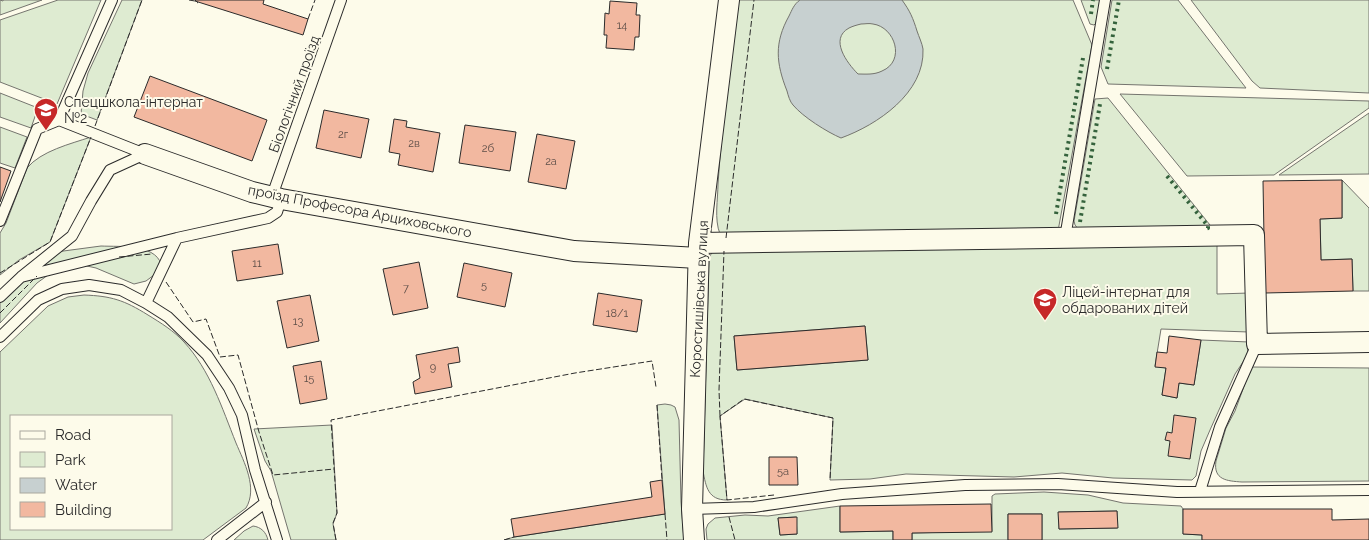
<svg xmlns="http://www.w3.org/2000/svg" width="1369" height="540" font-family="Raleway,sans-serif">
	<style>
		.green { fill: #deebd1; stroke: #74746e; fill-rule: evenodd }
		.water { fill: #c7d0d0; stroke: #74746e; fill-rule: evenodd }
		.building { fill: #f2b8a0; stroke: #2b2b2b }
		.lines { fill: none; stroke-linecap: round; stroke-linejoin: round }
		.lane-casing { stroke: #2b2b2b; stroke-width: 12 }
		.street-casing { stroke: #2b2b2b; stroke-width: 22 }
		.lane { stroke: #fdfbea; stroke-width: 10 }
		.street { stroke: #fdfbea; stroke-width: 20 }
		.hedge { stroke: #34623c; stroke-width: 4; stroke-dasharray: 2.5 4; stroke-linecap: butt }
		.fence { stroke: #2b2b2b; stroke-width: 1; stroke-dasharray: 6 2.5; stroke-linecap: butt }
		.labels { text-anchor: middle; stroke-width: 4; stroke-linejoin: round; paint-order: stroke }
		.number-label { font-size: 11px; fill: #5d4e48 }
		.street-label { font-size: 14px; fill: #2b2b2b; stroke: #fdfbea }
		.poi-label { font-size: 14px; fill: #2b2b2b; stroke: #fdfbea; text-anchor: start }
	</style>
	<rect width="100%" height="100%" fill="#fdfbea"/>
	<path class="green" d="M0,0L3,1V0H42L0,15Z
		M58,0H101L57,104L0,82V20Z
		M122,0H142L97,120L81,114L83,91L88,73Z
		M739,0H1073L1092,45L1058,231L720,234C714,219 718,199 718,184C722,122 731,61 739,0Z
		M1081,0H1100L1096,23L1094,25L1090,24Z
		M1112,0H1178L1246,88L1108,84L1101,67Z
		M1191,0H1369V93L1260,88L1252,81Z
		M0,93L38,108L31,128L0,117Z
		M1120,94L1369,101V108L1274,175L1187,176Z
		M1108,98L1214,230H1079L1075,225L1074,221L1095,99Z
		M1369,113V174L1279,175Z
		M0,127L27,137L15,168L0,163Z
		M91,137L50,242L19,260L0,275V233L6,223L27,168C41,151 70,144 91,137Z
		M1342,180L1369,208V291H1353L1352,259L1321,260L1320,219L1342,218Z
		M1217,242V294L1249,293V332L1161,329L1155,366L1166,368L1162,395L1177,398L1179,383L1194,385L1201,340L1249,342L1247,356L1235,374L1210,430L1201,451L1196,476L1192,480L1113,478L1062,473L1014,477L906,474L870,479L830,480L833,418L745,399L720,416L727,500C708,500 706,487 703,471L709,259L711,254L714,250ZM865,326L868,360L737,370L734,336Z
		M101,246C120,247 160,243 162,269L146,281L134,284L96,268L78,264L55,270L37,283L0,323V295L56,252Z
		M84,295C111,296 124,300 148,315C161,323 174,331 184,342C210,370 222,408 236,443C244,462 258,488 246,508L203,540H0V352L48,306L68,297ZM171,416V529H11V416Z
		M1251,367L1369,368V481L1242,482C1227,481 1213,480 1216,461L1226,428L1235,411Z
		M665,404L671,405L675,407L679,420L681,502L684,540H504L514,537L665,514L657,405Z
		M332,425L337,513L333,524L336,540H291L271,471L265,461L254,429Z
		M1044,492L1088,495L1123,503L1181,506L1183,509V534L1202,535V540H1042V514H1008V540H912V533L992,531V496L995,494ZM1117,511V528L1059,529V512Z
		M840,506V532L893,531V540H707L706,529L708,524L715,518L745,515L768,516ZM796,517L797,534L780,535L778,518Z
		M253,526C261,527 266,532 268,540H234L244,531Z"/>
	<path class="water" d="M800,0H902C910,11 913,18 917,31C919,37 922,43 923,49C925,93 877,125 841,138C827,132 803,117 793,105C790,102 788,95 787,91C776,63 774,43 789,16C792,10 794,4 800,0ZM861,24C865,24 869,23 873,24C895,27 906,61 882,71C874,75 866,74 858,74C847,63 829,39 849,28C853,26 857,25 861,24Z"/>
	<path class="building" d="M196,0H264L263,4L308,19L303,35L195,1Z
		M610,1L637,3L636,15H640L639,37H635L634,50L606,48L607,35H604L605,13L609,14Z
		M150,76L267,120L252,161L134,117Z
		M324,110L369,119L361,158L316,148Z
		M394,119L407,121L406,127L440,133L433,172L398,165L400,154L389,152Z
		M465,125L516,132L510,171L459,163Z
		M537,134L575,141L566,189L528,182Z
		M0,167L11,171L0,202Z
		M1342,180V218L1320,219L1321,260L1352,259L1353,291L1265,293L1263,181Z
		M278,244L283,274L237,281L232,251Z
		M419,262L428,308L393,315L383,269Z
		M464,263L512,273L505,307L457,297Z
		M598,293L642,300L637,332L593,325Z
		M310,295L319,341L287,348L277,301Z
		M865,326L868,360L737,370L734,336Z
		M1169,336L1201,340L1194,385L1179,383L1177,398L1162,395L1166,368L1155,367L1157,352L1167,353Z
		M458,347L460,362L448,364L452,387L415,394L413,382L420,378L416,355Z
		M321,361L327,399L300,404L293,366Z
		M1174,415L1196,418L1190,459L1168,456L1170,441L1165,440L1167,432L1172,433Z
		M769,457H797L798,485H769Z
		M662,480L665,514L514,537L511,519L652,497L650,482Z
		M991,504L992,532L912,533V540H893V531L840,532V506Z
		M1183,509H1332V520L1369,519V540H1202V535L1183,534Z
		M1117,511L1118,528L1059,529L1058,512Z
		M1008,514H1042V540H1008Z
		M797,517V534L780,535L778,518Z"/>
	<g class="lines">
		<defs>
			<path id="lane" d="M112,0L59,120L145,154
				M272,196L341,0
				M0,221L37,129L59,120
				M1065,238L1105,0
				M21,277L177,238L268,218L277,212L281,199
				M0,297L21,277L72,236L91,201L110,170L145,154
				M146,303L177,238
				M0,337L38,300L62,289L89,285L121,290L146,303L168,317L207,355L229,388L242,415L255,470L277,540
				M1200,491L1220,427L1257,344
				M692,509L754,507L842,494L965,485L1058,484L1177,492L1369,490
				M217,540L266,502"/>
			<path id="street" d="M145,154L252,192L281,199L574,251L698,258
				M699,243L1254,235L1257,344L1369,342
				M694,540L692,509L699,243L729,0"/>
		</defs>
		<use href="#lane" class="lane-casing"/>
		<use href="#street" class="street-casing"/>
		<use href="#lane" class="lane"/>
		<use href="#street" class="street"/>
		<path class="hedge" d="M1091,14L1093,0
			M1107,69L1119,0
			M1167,176L1208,226V228L1205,229
			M1056,214L1083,58
			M1080,222L1100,104"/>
		<path class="fence" d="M189,0L195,1L198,3
			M308,19L315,0
			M95,126L142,0
			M726,238L754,0
			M119,257L152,254
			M0,273L50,242L91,137
			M166,282L193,322L206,319L220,357L238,355L259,432L273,475L334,469
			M0,313L37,276
			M657,405L662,480
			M720,416L719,390L724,251
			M774,495L727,500L720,416L744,399L833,418L830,480
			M665,514L667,540
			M729,517L735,540
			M336,540L333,523L337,513L331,420L575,373L652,361L656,387
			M504,540L514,537"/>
	</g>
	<defs>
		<symbol id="school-pin" viewBox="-11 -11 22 30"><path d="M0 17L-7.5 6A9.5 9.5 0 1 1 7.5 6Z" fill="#c62828" stroke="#fdfbea"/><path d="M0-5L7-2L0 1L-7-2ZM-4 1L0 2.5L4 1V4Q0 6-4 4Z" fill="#fff"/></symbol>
	</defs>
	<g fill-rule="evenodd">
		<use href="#school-pin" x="32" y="96" width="28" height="38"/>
		<use href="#school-pin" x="1031" y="286" width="28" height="38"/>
	</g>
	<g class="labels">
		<g class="number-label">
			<text x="622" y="29">14</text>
			<text x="343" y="138">2г</text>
			<text x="414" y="147">2в</text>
			<text x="488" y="152">2б</text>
			<text x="551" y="165">2а</text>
			<text x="257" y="267">11</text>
			<text x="484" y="289">5</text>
			<text x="406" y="292">7</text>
			<text x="617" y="317">18/1</text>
			<text x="298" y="325">13</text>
			<text x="433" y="371">9</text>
			<text x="309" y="382">15</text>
			<text x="783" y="475">5а</text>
		</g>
		<g class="street-label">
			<text transform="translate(294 94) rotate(-70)" y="5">Біологічний проїзд</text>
			<text transform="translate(360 211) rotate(11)" y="5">проїзд Професора Арциховського</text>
			<text transform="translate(699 299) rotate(-87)" y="5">Коростишівська вулиця</text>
		</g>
		<g class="poi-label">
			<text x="64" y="107">Спецшкола-інтернат<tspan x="64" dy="16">№2</tspan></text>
			<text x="1062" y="297">Ліцей-інтернат для<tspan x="1062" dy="16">обдарованих дітей</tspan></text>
		</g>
	</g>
	<rect x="10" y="415" width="162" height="115" fill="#fdfbea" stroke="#a9a89e"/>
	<rect x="20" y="431" width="25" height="8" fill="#fdfbea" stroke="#a9a89e"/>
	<text x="55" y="440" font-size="15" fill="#2b2b2b">Road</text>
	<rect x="20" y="452" width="25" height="15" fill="#deebd1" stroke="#a9a89e"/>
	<text x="55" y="465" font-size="15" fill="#2b2b2b">Park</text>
	<rect x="20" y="478" width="25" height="15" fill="#c7d0d0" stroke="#a9a89e"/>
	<text x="55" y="490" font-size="15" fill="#2b2b2b">Water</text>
	<rect x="20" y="502" width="25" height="15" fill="#f2b8a0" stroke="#a9a89e"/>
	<text x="55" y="515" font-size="15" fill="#2b2b2b">Building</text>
</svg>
